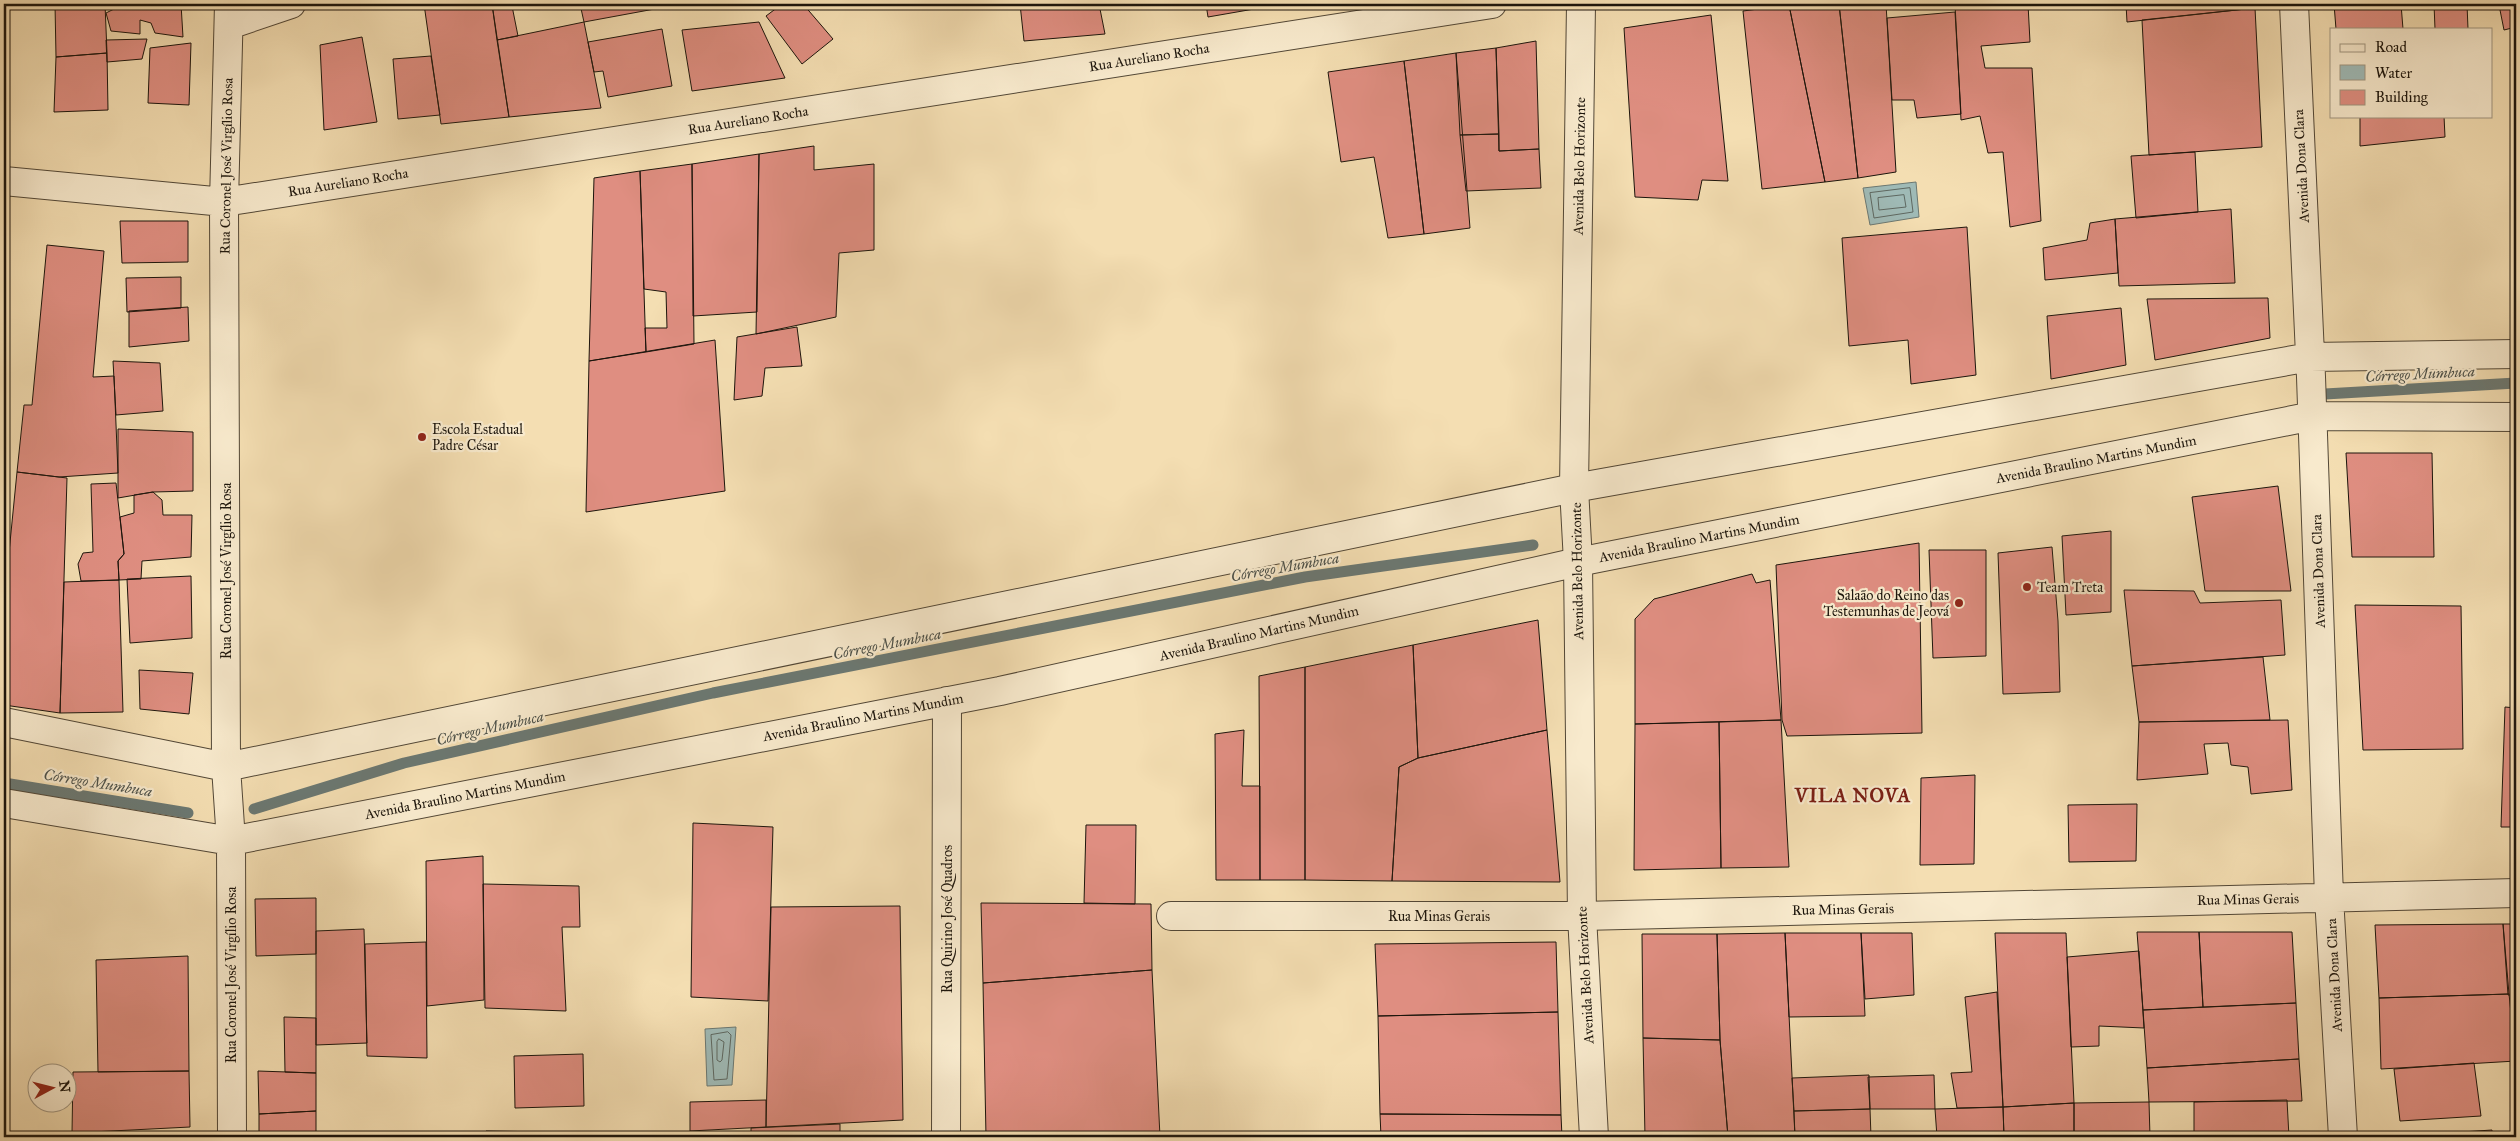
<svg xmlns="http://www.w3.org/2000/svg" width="2520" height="1141" font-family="'IM FELL Great Primer',serif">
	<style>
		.water { fill: #9fbab6; stroke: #6b7872 }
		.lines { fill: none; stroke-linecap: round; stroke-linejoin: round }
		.shore { stroke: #5e6861; stroke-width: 1 }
		.stream { stroke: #6b7872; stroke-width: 11 }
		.building { fill: #df8e81; stroke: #1c150c }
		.minor-casing { stroke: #524736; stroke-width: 30 }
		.tertiary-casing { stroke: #524736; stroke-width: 30 }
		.minor { stroke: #f8eacd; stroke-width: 28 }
		.tertiary { stroke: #f8eacd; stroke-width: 28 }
		.poi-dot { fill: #8f2418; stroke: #f8eacd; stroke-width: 2 }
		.labels { text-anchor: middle; stroke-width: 4.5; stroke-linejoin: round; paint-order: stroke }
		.street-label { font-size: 14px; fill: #1c150c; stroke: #f8eacd }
		.poi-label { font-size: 14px; fill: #1c150c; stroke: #f8eacd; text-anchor: start }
		.water-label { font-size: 15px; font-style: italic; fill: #4a4f48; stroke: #f8eacd }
		.district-label { font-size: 19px; font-weight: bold; letter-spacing: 1px; fill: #7a1f14; stroke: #f8eacd }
	</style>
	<rect width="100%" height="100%" fill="#f4deb2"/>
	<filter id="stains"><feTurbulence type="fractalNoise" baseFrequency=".004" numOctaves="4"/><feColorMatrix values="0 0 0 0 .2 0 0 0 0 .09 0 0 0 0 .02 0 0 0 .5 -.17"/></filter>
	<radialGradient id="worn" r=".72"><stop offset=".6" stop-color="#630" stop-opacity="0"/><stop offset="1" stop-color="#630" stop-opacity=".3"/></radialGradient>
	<path class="water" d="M1916,182L1919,217L1870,225L1863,188Z
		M736,1027L732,1085L707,1086L705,1029Z"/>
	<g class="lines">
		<path class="shore" d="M1910,188L1913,212L1874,218L1870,193Z
			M1904,195L1906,207L1879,210L1878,198Z
			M728,1032L731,1035L727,1079L714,1080L711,1035Z
			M719,1039L724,1042L722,1060L720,1062L717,1060V1042Z"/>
		<path class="stream" d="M2325,394L2516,383
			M4,783L188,813
			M254,809L404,763L713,693L1305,577L1533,545"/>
	</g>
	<path class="building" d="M55,4H105L107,53L56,57Z
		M114,4H181L183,37L155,33L151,23L140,20V34L111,31L106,13L114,9Z
		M424,4H492L509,117L441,124Z
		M492,4H519L512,6L518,36L497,40Z
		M580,4H658L660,8L584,22Z
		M782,4H803L833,39L802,64L766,16Z
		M1020,4H1099L1105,34L1024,41Z
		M1206,4H1253L1254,9L1208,17Z
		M1839,4H1886L1896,172L1858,178Z
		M1839,4L1858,178L1825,182L1789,5Z
		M1955,4H2028L2030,42L1981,46L1985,68H2032L2041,221L2010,227L2003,152L1988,153L1980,116L1961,120Z
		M2126,4H2255V8L2127,22Z
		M2334,4H2401L2403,29H2336Z
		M2434,4H2467L2468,29H2435Z
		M2467,4H2516V27L2504,30L2499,5L2467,7Z
		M1789,5L1825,182L1762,189L1743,11Z
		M2255,8L2262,147L2149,155L2142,20Z
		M1955,12L1961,114L1917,118L1914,100H1892L1887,18Z
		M1711,15L1728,181L1702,180L1698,200L1635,197L1624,28Z
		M584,22L601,108L509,117L497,40Z
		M759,22L785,78L692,91L682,30Z
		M662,29L672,86L608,97L603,71L594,72L588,42Z
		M362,37L377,122L324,130L320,45Z
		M147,39L142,59L107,62L106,40Z
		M1536,41L1539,149L1499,151L1496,48Z
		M191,43L189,105L148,103L150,48Z
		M1496,48L1499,134L1460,135L1456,53Z
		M107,53L108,110L54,112L56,57Z
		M1456,53L1470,228L1424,234L1404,61Z
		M431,56L440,115L398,119L393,59Z
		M1404,61L1424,234L1388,238L1374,157L1341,162L1328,72Z
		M2360,116H2444L2445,137L2360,146Z
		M1499,134V151L1539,149L1541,188L1466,191L1460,135Z
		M814,146V170L874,164V250L839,253L836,317L756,334L759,154Z
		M2195,152L2198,212L2136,218L2131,156Z
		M759,154L757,312L693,316L692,164Z
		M692,164L694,344L646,352L645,328H667L666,292L644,289L640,171Z
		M640,171L646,352L589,361L594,178Z
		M2231,209L2235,283L2119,286L2115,219Z
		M2115,219L2118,273L2045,280L2043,248L2087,240L2090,223Z
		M120,221H188V262L122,263Z
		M1967,227L1976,375L1911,384L1908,340L1849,346L1842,238Z
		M47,245L104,251L93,377L114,376L118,473L59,477L17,472L24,405H32Z
		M181,277V308L127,312L126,278Z
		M2268,298L2270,338L2155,360L2147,299Z
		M188,307L189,341L129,347V311Z
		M2121,308L2126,365L2051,379L2047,316Z
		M797,327L802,366L765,368L762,396L734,400L737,337Z
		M715,340L725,491L586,512L589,361Z
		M113,361L160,363L163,411L116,415Z
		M118,429L193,432V491L153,492L118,498Z
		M2346,453H2432L2434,557H2352Z
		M17,472L67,478L60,713L4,705V603Z
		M116,483L124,554L118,561L119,580L81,581L78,564L83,553L93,552L91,484Z
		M2278,486L2291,591H2205L2192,497Z
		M153,492L162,500L163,515H192L191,557L142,561L141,579L119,580L118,561L124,554L120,517L134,513V495Z
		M2111,531V612L2066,615L2062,536Z
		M1919,543L1922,733L1787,736L1782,720L1776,565Z
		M2052,547L2058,621L2060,692L2003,694L1998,553Z
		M1929,550H1986V656L1933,658Z
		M1752,574L1756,583L1770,580L1781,720L1635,724V619L1654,599Z
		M191,576L192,638L130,643L127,579Z
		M119,580L123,712L60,713L64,582Z
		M2124,590L2194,591L2200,603L2281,600L2285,655L2132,666Z
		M2355,605L2461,606L2463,749L2363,750Z
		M1538,620L1547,730L1418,758L1413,645Z
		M1413,645L1418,758L1399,767L1392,881L1305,880V667Z
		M2263,657L2270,720L2139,722L2132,666Z
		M1305,667V880H1260L1259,676Z
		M139,670L193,673L189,714L140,709Z
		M2505,707L2516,708V827H2501Z
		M1781,720L1789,867L1721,868L1719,722Z
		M2288,720L2292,790L2251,794L2248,767L2231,765L2228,743L2204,744L2208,774L2137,780L2139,722Z
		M1719,722L1721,868L1634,870L1635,724Z
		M1244,730L1242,786H1260V880H1216L1215,734Z
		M1547,730L1560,882L1392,881L1399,767L1418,758Z
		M1975,775L1974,864L1920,865L1921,778Z
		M2137,804L2136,861L2069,862L2068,805Z
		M693,823L773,827L768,1001L691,997Z
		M1086,825H1136L1135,904L1084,903Z
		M483,856L484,1000L427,1006L426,861Z
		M483,884L579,886L580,927H562L566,1011L485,1008Z
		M316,898V954L256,956L255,899Z
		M981,903L1151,904L1152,970L983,983Z
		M900,906L903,1120L766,1127L771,907Z
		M2503,924L2509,994L2379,998L2375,925Z
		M2503,924H2516V995H2508Z
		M364,929L367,1043L316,1045V931Z
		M2137,932H2199L2203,1007L2143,1010Z
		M2199,932H2292L2296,1003L2203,1007Z
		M1785,933H1861L1865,1016L1789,1017Z
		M1785,933L1795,1137H1728L1720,1040L1717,934Z
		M1861,933H1912L1914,995L1865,999Z
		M1995,933H2066L2074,1103L2003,1107Z
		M1642,934H1717L1720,1040L1643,1038Z
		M426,942L427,1058L367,1056L365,944Z
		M1556,942L1558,1012L1378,1016L1375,944Z
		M2139,951L2144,1028L2099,1026V1046L2071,1047L2067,957Z
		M188,956L189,1071L98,1072L96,960Z
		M1152,970L1160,1137H986L983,983Z
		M1997,992L2003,1107L1957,1108L1951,1073L1972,1072L1965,997Z
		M2509,994L2516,1061L2381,1069L2379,998Z
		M2296,1003L2299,1059L2147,1068L2143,1010Z
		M1558,1012L1561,1115L1380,1114L1378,1016Z
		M284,1017L316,1018V1073L285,1072Z
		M1643,1038L1720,1040L1728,1137H1645Z
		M583,1054L584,1106L515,1108L514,1056Z
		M2299,1059L2302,1101L2149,1102L2147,1068Z
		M2474,1063L2481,1116L2400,1121L2394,1069Z
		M189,1071L190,1127L72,1133L73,1072Z
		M258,1071L316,1073V1111L259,1114Z
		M1869,1075L1870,1109L1794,1111L1792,1078Z
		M1934,1075L1935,1109H1870L1868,1077Z
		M766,1100V1127L690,1131V1102Z
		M2287,1100L2289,1137H2194V1102Z
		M2149,1102L2150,1137H2074V1103Z
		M2074,1103V1137H2004L2003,1107Z
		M2003,1107L2004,1137H1937L1935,1109Z
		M1870,1109L1871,1137H1795L1794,1111Z
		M316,1111V1137H259V1114Z
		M1380,1114L1561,1115L1562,1137H1381Z
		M840,1124V1137H751V1128Z
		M2492,1130V1137H2385Z
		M486,1131L549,1132V1137H486Z
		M174,1133V1137H131Z"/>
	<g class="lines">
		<defs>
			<path id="minor" d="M229,4L224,202L226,767L231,841L232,1137
				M2294,4L2311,377L2329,897L2343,1137
				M229,25L291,4
				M4,181L224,202L1492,4
				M4,722L226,767L1574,488L2310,357L2516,354
				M4,803L231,841L1000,691L1578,562L2313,416L2516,417
				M1171,916H1582L2516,893
				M946,1137L947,701"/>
			<path id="tertiary" d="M1581,4L1574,488L1578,562L1582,916L1594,1137"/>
		</defs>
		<use href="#minor" class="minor-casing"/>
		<use href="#tertiary" class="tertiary-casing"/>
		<use href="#minor" class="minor"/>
		<use href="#tertiary" class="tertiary"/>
	</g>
	<g class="poi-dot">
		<circle cx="422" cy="437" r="5"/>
		<circle cx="2027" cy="587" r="5"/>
		<circle cx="1959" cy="603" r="5"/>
	</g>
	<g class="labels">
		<g class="street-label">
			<text transform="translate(1149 57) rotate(-9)" y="5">Rua Aureliano Rocha</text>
			<text transform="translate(748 120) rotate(-9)" y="5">Rua Aureliano Rocha</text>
			<text transform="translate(226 166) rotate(-89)" y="5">Rua Coronel José Virgílio Rosa</text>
			<text transform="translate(1579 166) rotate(-89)" y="5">Avenida Belo Horizonte</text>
			<text transform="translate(2301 166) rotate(-93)" y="5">Avenida Dona Clara</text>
			<text transform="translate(348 182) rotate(-9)" y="5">Rua Aureliano Rocha</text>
			<text transform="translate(2096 459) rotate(-11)" y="5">Avenida Braulino Martins Mundim</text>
			<text transform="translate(1699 538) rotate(-11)" y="5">Avenida Braulino Martins Mundim</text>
			<text transform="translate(226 571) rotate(-90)" y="5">Rua Coronel José Virgílio Rosa</text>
			<text transform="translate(1577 571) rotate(-91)" y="5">Avenida Belo Horizonte</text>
			<text transform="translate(2318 571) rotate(-92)" y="5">Avenida Dona Clara</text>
			<text transform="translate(1259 633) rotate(-13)" y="5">Avenida Braulino Martins Mundim</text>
			<text transform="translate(863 717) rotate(-11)" y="5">Avenida Braulino Martins Mundim</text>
			<text transform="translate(465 795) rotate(-11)" y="5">Avenida Braulino Martins Mundim</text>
			<text transform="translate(2248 899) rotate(-1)" y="5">Rua Minas Gerais</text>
			<text transform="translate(1843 909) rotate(-1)" y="5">Rua Minas Gerais</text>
			<text x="1439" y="921">Rua Minas Gerais</text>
			<text transform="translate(947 919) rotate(-90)" y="5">Rua Quirino José Quadros</text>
			<text transform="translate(231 975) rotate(-90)" y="5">Rua Coronel José Virgílio Rosa</text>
			<text transform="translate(1585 975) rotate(-93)" y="5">Avenida Belo Horizonte</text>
			<text transform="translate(2334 975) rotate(-93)" y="5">Avenida Dona Clara</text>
		</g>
		<g class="poi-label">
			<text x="432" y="434">Escola Estadual<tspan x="432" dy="16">Padre César</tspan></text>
			<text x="2037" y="592">Team Treta</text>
			<text x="1949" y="600" text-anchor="end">Salaão do Reino das<tspan x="1949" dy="16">Testemunhas de Jeová</tspan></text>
		</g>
		<g class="water-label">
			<text transform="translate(2420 374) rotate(-3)" y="5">Córrego Mumbuca</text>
			<text transform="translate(1285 567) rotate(-10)" y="5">Córrego Mumbuca</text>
			<text transform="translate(887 644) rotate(-11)" y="5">Córrego Mumbuca</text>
			<text transform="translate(490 728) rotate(-13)" y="5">Córrego Mumbuca</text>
			<text transform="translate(98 783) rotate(9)" y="5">Córrego Mumbuca</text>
		</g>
		<g class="district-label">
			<text x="1853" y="802">VILA NOVA</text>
		</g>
	</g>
	<rect width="2520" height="1141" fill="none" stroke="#f4deb2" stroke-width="20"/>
	<rect x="5" y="5" width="2510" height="1131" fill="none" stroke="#1c150c" stroke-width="2.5"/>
	<rect x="10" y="10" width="2500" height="1121" fill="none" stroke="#1c150c"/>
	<rect x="2330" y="28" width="162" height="90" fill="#f8eacd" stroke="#a09580"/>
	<rect x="2340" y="44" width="25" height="8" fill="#f8eacd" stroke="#a09580"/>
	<text x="2375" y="52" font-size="15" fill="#1c150c">Road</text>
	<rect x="2340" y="65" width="25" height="15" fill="#9fbab6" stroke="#a09580"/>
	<text x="2375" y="78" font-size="15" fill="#1c150c">Water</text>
	<rect x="2340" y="90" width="25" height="15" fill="#df8e81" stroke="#a09580"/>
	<text x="2375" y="102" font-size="15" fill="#1c150c">Building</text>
	<g transform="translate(52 1088) rotate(83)"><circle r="24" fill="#f8eacd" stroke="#a09580"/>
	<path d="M0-4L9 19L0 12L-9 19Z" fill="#8f2418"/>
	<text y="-8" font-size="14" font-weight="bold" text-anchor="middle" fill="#1c150c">N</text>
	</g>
	<rect width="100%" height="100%" filter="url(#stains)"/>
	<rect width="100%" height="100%" fill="url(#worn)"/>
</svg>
